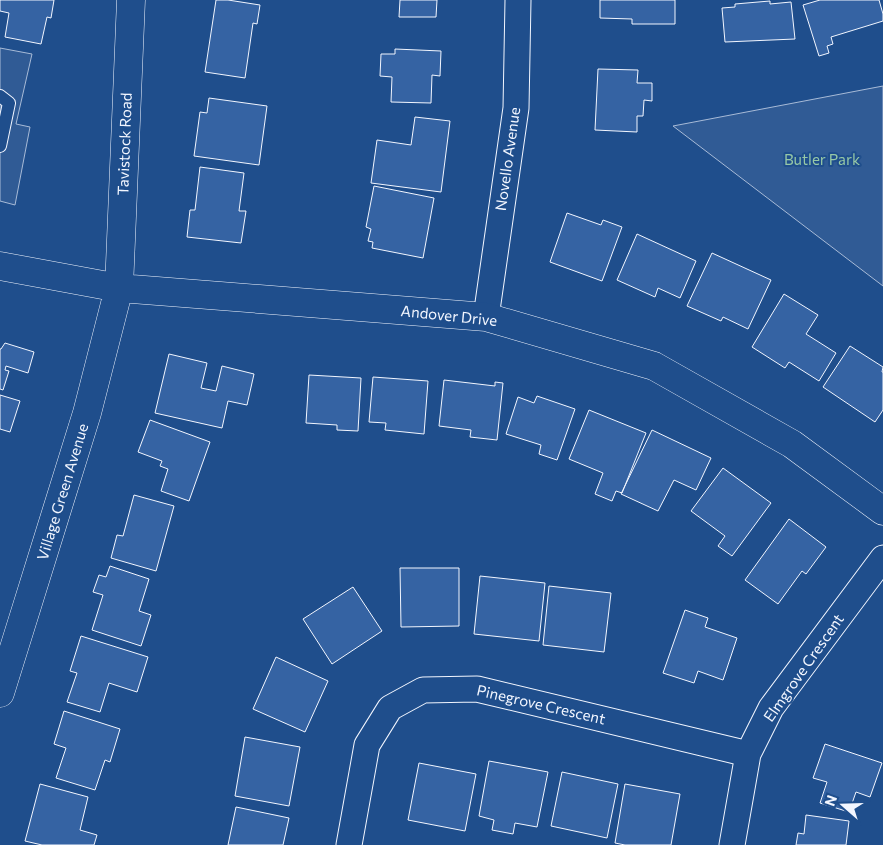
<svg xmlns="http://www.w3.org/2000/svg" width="883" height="845" font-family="Commissioner,sans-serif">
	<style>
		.built { fill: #305b95; stroke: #a8bbd7 }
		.building { fill: #3563a3; stroke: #f2f6ff }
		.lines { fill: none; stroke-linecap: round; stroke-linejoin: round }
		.service-casing { stroke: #f2f6ff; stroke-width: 14 }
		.minor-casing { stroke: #f2f6ff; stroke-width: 27 }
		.tertiary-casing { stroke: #f2f6ff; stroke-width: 29 }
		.service { stroke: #1f4e8c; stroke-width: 12 }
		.minor { stroke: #1f4e8c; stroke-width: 25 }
		.tertiary { stroke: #1f4e8c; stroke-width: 28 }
		.labels { text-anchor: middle; stroke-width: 4; stroke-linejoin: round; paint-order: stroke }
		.street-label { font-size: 15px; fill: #f2f6ff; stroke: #1f4e8c }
		.park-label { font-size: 15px; fill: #97c8a6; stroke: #1f4e8c }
	</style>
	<rect width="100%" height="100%" fill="#1f4e8c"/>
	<path class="built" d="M0,48L32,54L16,124L30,127L15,205L0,201Z
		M883,86V286L673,126Z"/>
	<path class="building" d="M0,0H54L51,18L47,17L41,44L5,37L9,13L0,11Z
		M216,0H228L260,5L257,24L253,23L245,78L205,72Z
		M400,0H437L436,17H399Z
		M600,0H675V24H632V19L600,18Z
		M820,0H879L883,14V21L831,37L833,44L827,46L829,53L819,56L803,5Z
		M770,1V4L791,2L795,39L725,42L722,8L735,7V4Z
		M395,49L441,51L440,76L432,75L431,103L391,102L392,77L380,76L381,54H395Z
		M598,69L638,70L637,83H652V101L644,100L643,116H637V132L595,130Z
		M209,98L267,106L259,165L194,156L200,112L207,113Z
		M415,117L450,121L441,192L371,183L377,140L411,145Z
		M200,167L244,173L239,211H246L241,243L187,237L190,210H195Z
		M374,186L434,198L423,258L372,248L373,242L368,241L371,229L366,227Z
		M567,213L601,225L603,220L622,227L602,281L550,262Z
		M637,234L696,261L680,298L658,288L655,297L617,280Z
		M712,253L771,280L748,329L723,317L721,321L687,306Z
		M784,294L818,315L806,334L836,353L819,381L789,362L785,368L752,347Z
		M5,343L34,352L28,373L6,366L5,370L9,371L3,390L0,389V349H1Z
		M850,346L883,367L882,372H883V410L875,422L823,387Z
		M169,354L207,363L201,388L216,391L222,366L254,374L247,405L228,401L222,428L155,413Z
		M309,375L361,378L358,431L337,430V425L306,423Z
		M373,377L428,381L424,434L385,430L386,423L369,422Z
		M444,380L495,386V382L503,383L497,440L470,437L471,430L439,426Z
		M0,395L20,401L10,432L0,429Z
		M537,396L575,409L557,460L539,454L541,445L506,434L518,397L534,403Z
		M589,410L646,433L622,493L616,491L612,501L595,494L603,473L569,459Z
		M150,420L210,442L189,501L161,491L168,469L160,466L162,461L138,452Z
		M652,430L711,458L696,490L674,480L658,511L621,494Z
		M723,468L771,503L732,556L718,546L725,536L691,511Z
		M134,495L174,506L156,571L111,558L117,535L123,536Z
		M789,519L826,547L806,574L802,571L778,604L745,580Z
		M110,566L149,579L139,611L151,615L141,646L92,630L103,595L93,592L99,575L106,577Z
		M400,568H459V626L401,627Z
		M480,576L545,583L539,641L474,634Z
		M549,586L611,593L604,652L543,645Z
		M353,587L382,631L332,664L303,619Z
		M685,610L708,618L705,627L737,638L723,680L698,671L694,683L663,673Z
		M81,636L148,657L137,692L109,683L100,712L67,702L77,673L70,671Z
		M276,657L328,681L305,732L253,709Z
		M64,711L120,729L110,762L105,760L95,790L56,778L66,748L54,744Z
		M245,737L300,747L289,806L235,796Z
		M825,744L882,763L870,797L856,792L849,812L820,803L827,782L813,778Z
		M489,761L548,772L537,827L515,823L513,834L492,830L494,820L479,816Z
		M419,763L476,774L465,831L408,820Z
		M562,772L618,784L607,838L551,826Z
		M40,784L88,797L80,830L97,835L94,845H42L25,841Z
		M625,784L680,794L671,845H625L615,843Z
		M236,807L289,818L283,845H228Z
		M806,815L849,821L846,845H796L798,833L804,834Z"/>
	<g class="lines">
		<defs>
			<path id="service" d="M0,96L9,103L0,146"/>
			<path id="minor" d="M486,317L516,108L518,0
				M349,845L367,745L390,708L423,690L477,689L748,754
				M732,845L748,754L771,708L883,558"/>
			<path id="tertiary" d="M0,266L119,288L486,317L654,366L792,444L883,511
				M0,693L87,413L119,288L131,0"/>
		</defs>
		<use href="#service" class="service-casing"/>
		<use href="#minor" class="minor-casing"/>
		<use href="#tertiary" class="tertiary-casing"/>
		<use href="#service" class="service"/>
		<use href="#minor" class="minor"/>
		<use href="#tertiary" class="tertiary"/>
	</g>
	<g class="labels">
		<g class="street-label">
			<text transform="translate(125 144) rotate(-88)" y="5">Tavistock Road</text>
			<text transform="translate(508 159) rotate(-82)" y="5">Novello Avenue</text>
			<text transform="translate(449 316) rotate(6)" y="5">Andover Drive</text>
			<text transform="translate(63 492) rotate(-73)" y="5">Village Green Avenue</text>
			<text transform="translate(804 668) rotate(-55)" y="5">Elmgrove Crescent</text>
			<text transform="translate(541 705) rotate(13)" y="5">Pinegrove Crescent</text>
		</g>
		<g class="park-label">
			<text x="822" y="165">Butler Park</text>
		</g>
	</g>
	<g transform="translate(843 805) rotate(290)" stroke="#1f4e8c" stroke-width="4" paint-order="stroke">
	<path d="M0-4L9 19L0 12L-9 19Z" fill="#f2f6ff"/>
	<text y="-8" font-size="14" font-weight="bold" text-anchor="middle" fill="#f2f6ff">N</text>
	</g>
</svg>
